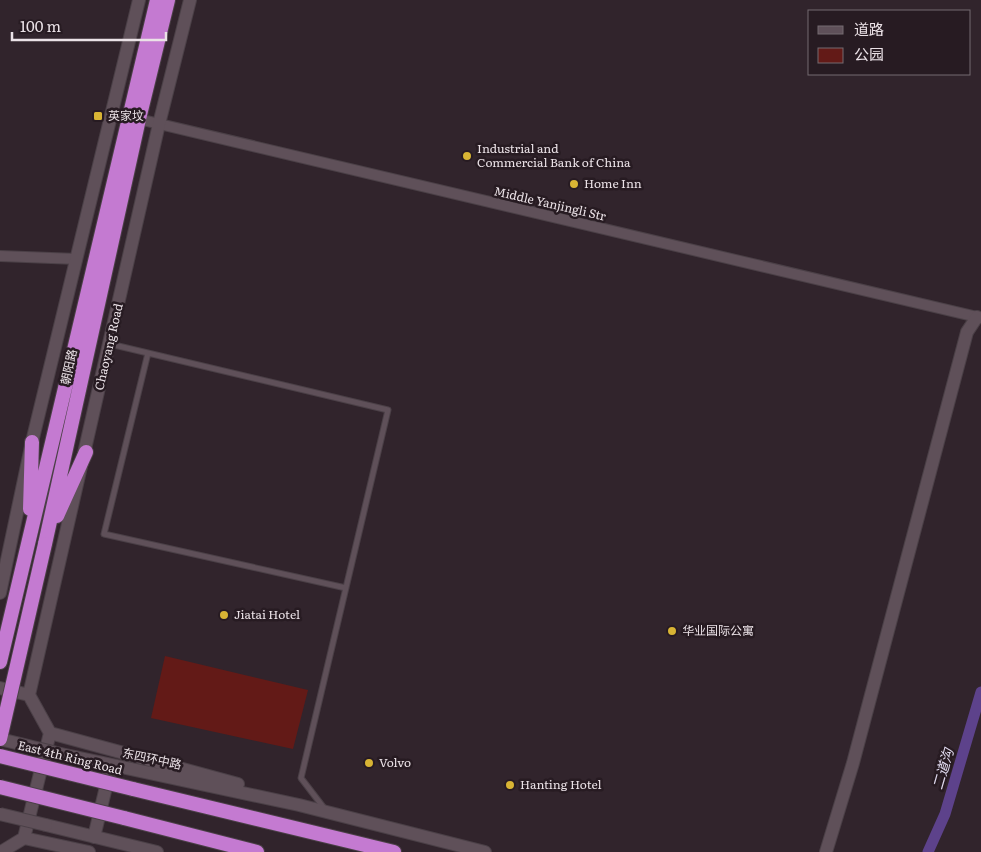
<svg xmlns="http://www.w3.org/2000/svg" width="981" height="852" font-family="Literata,'Noto Sans SC',serif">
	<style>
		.green { fill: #631a17 }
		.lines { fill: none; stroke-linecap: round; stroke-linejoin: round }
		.canal { stroke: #5d428b; stroke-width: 11 }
		.service-casing { stroke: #4b4047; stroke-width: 7 }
		.minor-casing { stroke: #4b4047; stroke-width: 12 }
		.tertiary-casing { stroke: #4b4047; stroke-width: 14 }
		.trunk-casing { stroke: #4b4047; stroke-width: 16 }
		.service { stroke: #5f5059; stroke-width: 5 }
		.minor { stroke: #5f5059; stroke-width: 10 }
		.tertiary { stroke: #5f5059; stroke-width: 12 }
		.trunk { stroke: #c47ad1; stroke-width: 14 }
		.tertiary-bridge-casing { stroke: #4b4047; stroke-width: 14; stroke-linecap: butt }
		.trunk-bridge-casing { stroke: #4b4047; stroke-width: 16; stroke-linecap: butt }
		.tertiary-bridge { stroke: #5f5059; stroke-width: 12 }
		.trunk-bridge { stroke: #c47ad1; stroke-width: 14 }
		.poi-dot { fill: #d8b434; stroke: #271b22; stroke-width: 2 }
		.labels { text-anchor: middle; stroke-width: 5; stroke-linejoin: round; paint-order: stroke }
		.poi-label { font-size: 12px; fill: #ebe2e7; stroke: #271b22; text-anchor: start }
		.street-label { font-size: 12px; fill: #ebe2e7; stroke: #271b22 }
		.water-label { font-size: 14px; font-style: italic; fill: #e1dbf0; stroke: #271b22 }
	</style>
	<rect width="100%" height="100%" fill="#31242c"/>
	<path class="green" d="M165,656L308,690L293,749L151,718Z"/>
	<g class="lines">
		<path class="canal" d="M928,852L945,814L981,692"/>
		<defs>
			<path id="service" d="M110,344L388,410L301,778L324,808
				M148,353L104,534L346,588"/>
			<path id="minor" d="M113,113L981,318
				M0,256L77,259"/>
			<path id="tertiary" d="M0,593L32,442L139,0
				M0,688L29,695L50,733L24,838L1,852
				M29,695L159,124L190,0
				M50,733L238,784
				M61,754L299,805L485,852
				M46,825L157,852
				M94,837L111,766
				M24,838L89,852
				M826,852L853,763L967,332L977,317"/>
			<path id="trunk" d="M30,509L32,442
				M57,516L86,452
				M45,544L139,119L168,0
				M0,662L157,0
				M133,789L394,852
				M124,818L257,852"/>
		</defs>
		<use href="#service" class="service-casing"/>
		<use href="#minor" class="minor-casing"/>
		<use href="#tertiary" class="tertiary-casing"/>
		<use href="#trunk" class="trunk-casing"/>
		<use href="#service" class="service"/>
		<use href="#minor" class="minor"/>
		<use href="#tertiary" class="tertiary"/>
		<use href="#trunk" class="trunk"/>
		<defs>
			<path id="tertiary-bridge" d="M0,739L61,754
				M0,814L46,825"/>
			<path id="trunk-bridge" d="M0,739L45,544
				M0,756L133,789
				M0,787L124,818"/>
		</defs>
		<use href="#tertiary-bridge" class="tertiary-bridge-casing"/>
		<use href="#trunk-bridge" class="trunk-bridge-casing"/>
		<use href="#tertiary-bridge" class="tertiary-bridge"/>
		<use href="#trunk-bridge" class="trunk-bridge"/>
	</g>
	<g class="poi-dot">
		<rect x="93" y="111" width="10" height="10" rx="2.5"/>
		<circle cx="467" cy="156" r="5"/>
		<circle cx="574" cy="184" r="5"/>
		<circle cx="224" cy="615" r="5"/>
		<circle cx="672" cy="631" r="5"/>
		<circle cx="369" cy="763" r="5"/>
		<circle cx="510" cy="785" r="5"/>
	</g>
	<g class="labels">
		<g class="poi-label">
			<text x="108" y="120">英家坟</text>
			<text x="477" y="153">Industrial and<tspan x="477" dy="14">Commercial Bank of China</tspan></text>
			<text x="584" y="188">Home Inn</text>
			<text x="234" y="619">Jiatai Hotel</text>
			<text x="682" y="635">华业国际公寓</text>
			<text x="379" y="767">Volvo</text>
			<text x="520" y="789">Hanting Hotel</text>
		</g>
		<g class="street-label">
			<text transform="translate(550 204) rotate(13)" y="4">Middle Yanjingli Str</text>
			<text transform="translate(109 347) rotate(-77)" y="4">Chaoyang Road</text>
			<text transform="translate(69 367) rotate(-78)" y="4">朝阳路</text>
			<text transform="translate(70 758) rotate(14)" y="4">East 4th Ring Road</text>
			<text transform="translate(152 759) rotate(12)" y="4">东四环中路</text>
		</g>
		<g class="water-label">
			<text transform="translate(943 769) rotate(-74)" y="5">二道沟</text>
		</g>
	</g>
	<rect x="808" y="10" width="162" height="65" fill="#271b22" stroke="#756b71"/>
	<rect x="818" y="26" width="25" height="8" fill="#5f5059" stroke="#756b71"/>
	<text x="854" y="35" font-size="15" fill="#ebe2e7">道路</text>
	<rect x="818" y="48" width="25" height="15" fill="#631a17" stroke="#756b71"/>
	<text x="854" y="60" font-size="15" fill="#ebe2e7">公园</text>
	<path d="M12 32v8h154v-8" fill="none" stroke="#ebe2e7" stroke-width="2.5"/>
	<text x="20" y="32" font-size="15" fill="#ebe2e7" stroke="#271b22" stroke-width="4" paint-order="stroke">100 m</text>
</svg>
